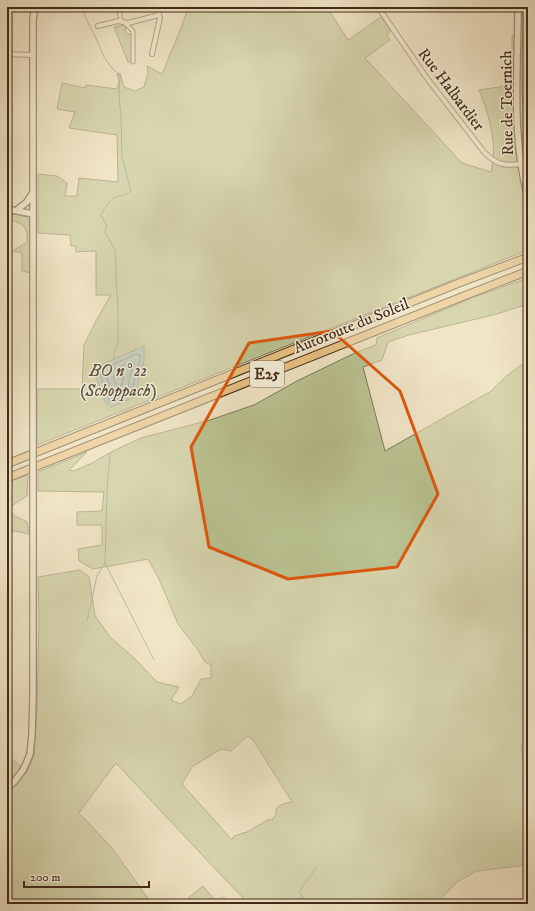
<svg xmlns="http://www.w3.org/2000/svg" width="535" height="911" font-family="'IM FELL DW Pica',serif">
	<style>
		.green { fill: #bbc493; stroke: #7e7855; fill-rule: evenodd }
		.water { fill: #9ebdbe; stroke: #79837b }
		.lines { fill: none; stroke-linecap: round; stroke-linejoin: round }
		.shore { stroke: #70746a; stroke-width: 1 }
		.stream { stroke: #79837b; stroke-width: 1 }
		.pedestrian-casing { stroke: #6e5a43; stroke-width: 5 }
		.minor-casing { stroke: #6e5a43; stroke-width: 6 }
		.secondary-casing { stroke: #422b17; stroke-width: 8 }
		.motorway-casing { stroke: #422b17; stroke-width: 9 }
		.pedestrian { stroke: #f5eeda; stroke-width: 3 }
		.minor { stroke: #f5eeda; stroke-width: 4 }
		.secondary { stroke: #f5eeda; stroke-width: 5.5 }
		.motorway { stroke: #e8c283; stroke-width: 7 }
		.secondary-bridge-casing { stroke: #422b17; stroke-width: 8; stroke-linecap: butt }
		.secondary-bridge { stroke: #f5eeda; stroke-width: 5.5 }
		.marked { fill: none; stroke: #e0570d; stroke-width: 3; stroke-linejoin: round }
		.labels { text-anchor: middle; stroke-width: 3; stroke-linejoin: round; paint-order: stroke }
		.shield { fill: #f5eeda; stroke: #786652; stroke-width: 1 }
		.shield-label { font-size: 15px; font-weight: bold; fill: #422b17 }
		.street-label { font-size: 16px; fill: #422b17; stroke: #f5eeda }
		.water-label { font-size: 17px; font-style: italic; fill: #595041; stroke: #f5eeda }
	</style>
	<rect width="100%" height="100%" fill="#f0e5c6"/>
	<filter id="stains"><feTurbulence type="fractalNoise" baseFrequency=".005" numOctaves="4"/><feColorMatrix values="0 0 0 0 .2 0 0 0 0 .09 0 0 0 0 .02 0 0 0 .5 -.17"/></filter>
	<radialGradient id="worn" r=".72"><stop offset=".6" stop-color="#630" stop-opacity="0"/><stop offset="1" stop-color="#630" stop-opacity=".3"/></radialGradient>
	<path class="green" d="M176,7H327L348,40L381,17L389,28L390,32L387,35L390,40L365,58L462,163L491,172C498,144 489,115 479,90L512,85V36L522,34L528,31V36L522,39C521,71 520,103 528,135V250L37,445V389H82L84,345L96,321L111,295H96V251L76,252L75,246H71L70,235L38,233V174L57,176L67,183L65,196H77L79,178L118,182L117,135L69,128L75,112L57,109L62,83L85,88L86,85L117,89L119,81L117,74L120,73L124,87L135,91L144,87L148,73L147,66L162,74L181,28L187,11Z
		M125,25L126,34H133V62H128L114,27Z
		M7,214C19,215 29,213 31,227L30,273L22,271V253L13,251L27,242C28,226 22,223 7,219Z
		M528,278V304L493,315L409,335L388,342L382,360L363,367L385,451L493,390L494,388C504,378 515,368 528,361V748L521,745L524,764L528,779V865L477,871L457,882L436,904H249L218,872L116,763L79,813L97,832L112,848L152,904H7V790L17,784L27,771L34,755L37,711L39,619L38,577L80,570L89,577L95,616L111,638L134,658L157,682L179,687L171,700L181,704L192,696L201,679L211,678V665L205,662L198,650L178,624L159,579L148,559L93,569L79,561L78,549L102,545V525H77V512L102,511L104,492L38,491V472L87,452L69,470L74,471L92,463L113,451L141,438L210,420L254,405L297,381L357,352L376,345L377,338L474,297ZM248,736L253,740L292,802C286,803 280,804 276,809V814L272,820L269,819L247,832L234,836L232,840L182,784L192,767L221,749L231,751L241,742Z
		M28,475L27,496L7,509L15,516L27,522L29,534L15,531H7V482Z
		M8,756L22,767L7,783V757Z
		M203,886L218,904H181Z"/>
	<path class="water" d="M144,346V361L139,377L136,396L111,407L106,403L95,374L103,364Z"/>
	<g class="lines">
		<path class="shore" d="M137,354L140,355V360L135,376L132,392L112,402H110L109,400L100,374L105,368Z
			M131,362H133L134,364L130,375L128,389L113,395L106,375L109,372Z
			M122,372L124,374L122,385L117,387L113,377Z"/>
		<path class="stream" d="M83,11L90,27L96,38L104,57L112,68L120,76L119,95L121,117L122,157L131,191C126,194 124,195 119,196C110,198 105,207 101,215L107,226L105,232L115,250L116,265V279L118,311V342L114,355V360
			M105,563L154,660
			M87,621L97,576L105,563L107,491L110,453
			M302,896L304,900
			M213,904L219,899L223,897L234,904
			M295,904L294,901L302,896L299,892L317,866"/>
		<defs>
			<path id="pedestrian" d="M118,7L121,20L128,26L133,31V62"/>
			<path id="minor" d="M378,7L426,77L484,152C497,165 503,166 521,164
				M98,26L118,21L128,23L159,15
				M7,54L33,55
				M152,54L160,18L157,7"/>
			<path id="secondary" d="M518,7C518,70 511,136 528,197
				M19,208L26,203L32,194
				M7,209L33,214
				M33,432V19L35,7
				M7,788L14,782L23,770L26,764L30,754L32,734L33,694V490"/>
			<path id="motorway" d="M7,464L459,283L528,257
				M7,478L464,296L528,271"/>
		</defs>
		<use href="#pedestrian" class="pedestrian-casing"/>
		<use href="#minor" class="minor-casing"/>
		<use href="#secondary" class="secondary-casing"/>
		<use href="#motorway" class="motorway-casing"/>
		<use href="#pedestrian" class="pedestrian"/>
		<use href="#minor" class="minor"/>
		<use href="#secondary" class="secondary"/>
		<use href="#motorway" class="motorway"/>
		<defs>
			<path id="secondary-bridge" d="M33,432V490"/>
		</defs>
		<use href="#secondary-bridge" class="secondary-bridge-casing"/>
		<use href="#secondary-bridge" class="secondary-bridge"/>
	</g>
	<path d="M0 0H535V911H0ZM332,331L400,391L438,494L397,567L288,579L209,547L191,447L249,343Z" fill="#f0e5c6" fill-opacity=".55" fill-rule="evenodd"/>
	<path class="marked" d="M332,331L400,391L438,494L397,567L288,579L209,547L191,447L249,343Z"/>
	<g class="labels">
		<rect class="shield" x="250" y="361" width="34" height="26" rx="3"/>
		<g class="shield-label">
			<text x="267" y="379">E25</text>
		</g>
		<g class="street-label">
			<text transform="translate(452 89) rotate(53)" y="6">Rue Halbardier</text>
			<text transform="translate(506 103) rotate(-91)" y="6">Rue de Toernich</text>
			<text transform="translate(351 325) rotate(-22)" y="6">Autoroute du Soleil</text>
		</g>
		<g class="water-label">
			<text x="118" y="376">BO n° 22<tspan x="118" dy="20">(Schoppach)</tspan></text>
		</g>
	</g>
	<rect width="535" height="911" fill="none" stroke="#f0e5c6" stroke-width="24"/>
	<rect x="8" y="8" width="519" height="895" fill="none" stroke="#422b17" stroke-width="2"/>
	<rect x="12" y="12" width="511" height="887" fill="none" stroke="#422b17"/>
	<path d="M24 881v6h125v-6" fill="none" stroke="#422b17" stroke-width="2"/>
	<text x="30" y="881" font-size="12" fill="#422b17" stroke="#f5eeda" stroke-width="3" paint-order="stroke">200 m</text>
	<rect width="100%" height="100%" filter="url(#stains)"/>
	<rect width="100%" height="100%" fill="url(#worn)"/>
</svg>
